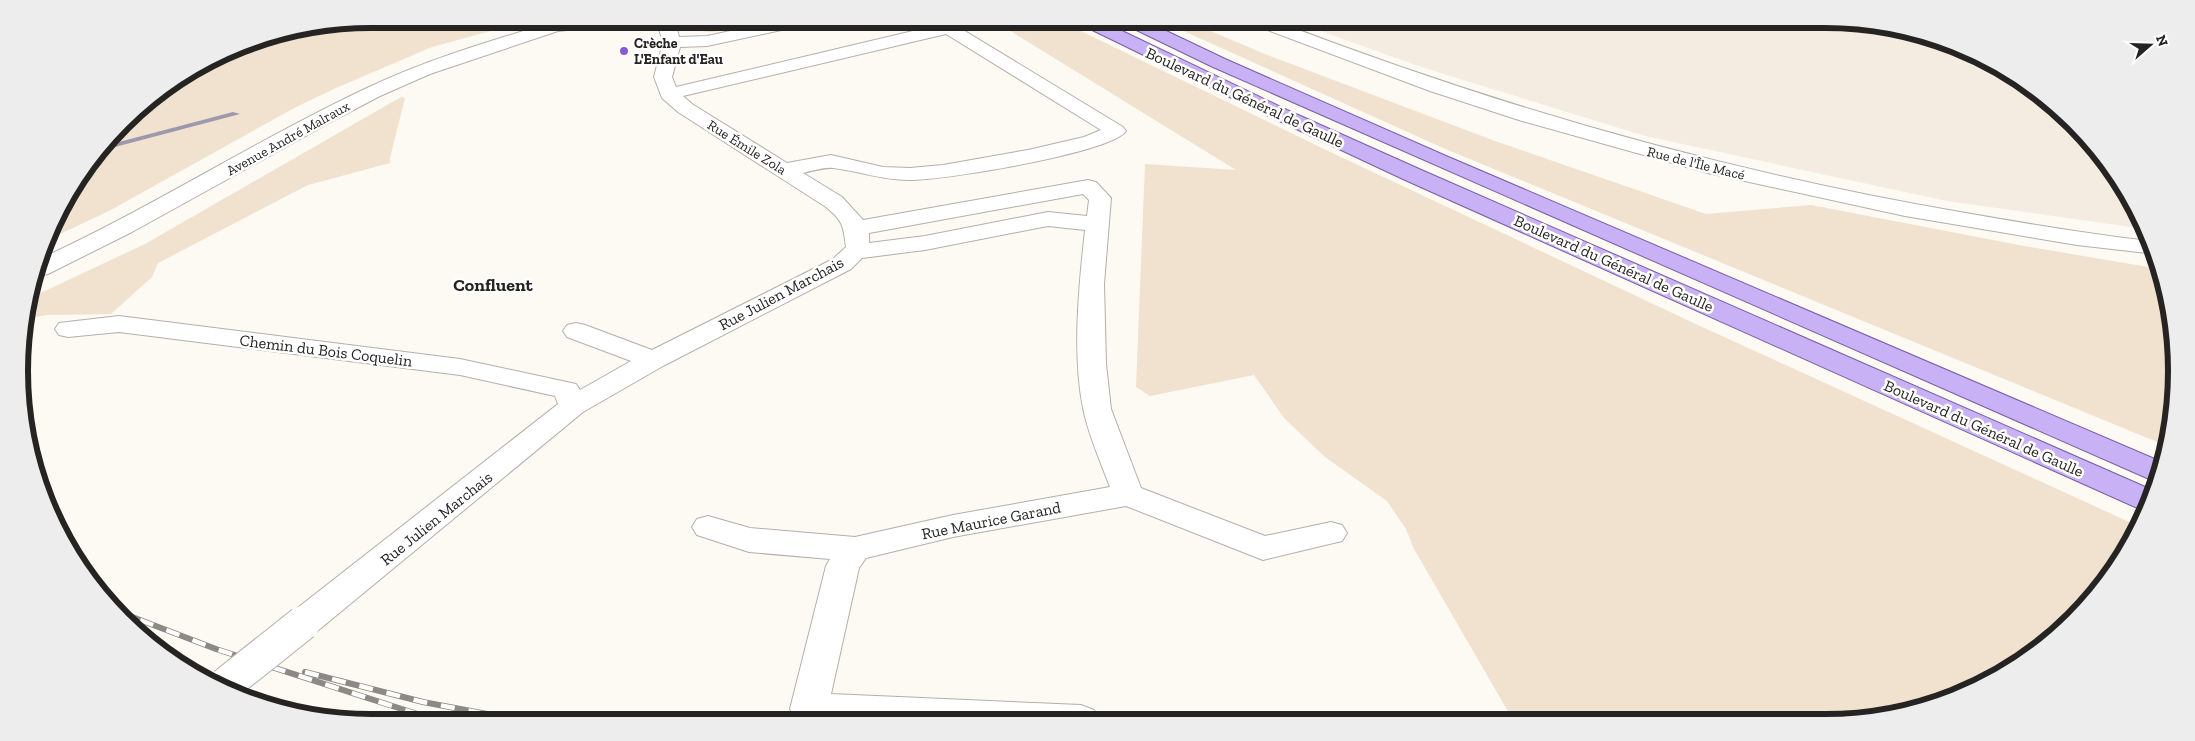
<svg xmlns="http://www.w3.org/2000/svg" width="2195" height="741" font-family="'Zilla Slab',serif">
	<style>
		.built { fill: #f5ece1 }
		.green { fill: #f0e2ce }
		.lines { fill: none; stroke-linecap: round; stroke-linejoin: round }
		.stream { fill: #9e98ae; fill-rule: evenodd }
		.minor-casing { stroke: #b3afab; stroke-width: 2 }
		.major-casing { stroke: #775ea6; stroke-width: 2 }
		.minor { fill: #fff; fill-rule: evenodd }
		.major { fill: #c8b1f4; fill-rule: evenodd }
		.rail-casing { stroke: #8d8a86; stroke-width: 6 }
		.rail { stroke: #fff; stroke-width: 4.5; stroke-dasharray: 14; stroke-linecap: butt }
		.minor-bridge-casing { stroke: #b3afab; stroke-width: 36; stroke-linecap: butt }
		.minor-bridge { stroke: #fff; stroke-width: 34 }
		.poi-dot { fill: #885bd5; stroke: #fff; stroke-width: 2 }
		.labels { text-anchor: middle; stroke-width: 5; stroke-linejoin: round; paint-order: stroke }
		.far-poi-label { font-size: 14px; font-weight: bold; fill: #262422; stroke: #fff; text-anchor: start }
		.far-street-label { font-size: 14px; fill: #262422; stroke: #fff }
		.street-label { font-size: 16px; fill: #262422; stroke: #fff }
		.neighbourhood-label { font-size: 18px; font-weight: bold; fill: #262422; stroke: #fff }
		.rim { fill: none; stroke: #262422; stroke-width: 6 }
	</style>
	<rect width="100%" height="100%" fill="#fdf9f3"/>
	<path class="built" d="M1288,19H1824L1915,31L1980,55L2038,91L2089,138L2129,194L2145,229L1947,201L1645,136L1418,66Z
		M302,25H308L307,35L240,44Z"/>
	<path class="green" d="M370,19H535L432,47L336,88L296,107L109,211L47,240L55,215L91,157L138,106L236,45L306,35L308,25Z
		M710,19H741C727,30 715,35 698,30L697,23Z
		M991,19H1056L1326,150L1700,326L2138,526L2129,547L2057,635L1980,686L1871,719L1513,720L1414,549L1406,529L1387,501L1325,457L1284,418L1254,375L1150,396L1136,387L1145,164L1236,170Z
		M1157,19H1182L1265,54L1495,141L1706,214L1811,205L2024,246L2160,269L2173,324L2176,393L2167,446L1443,148Z
		M401,97L405,98L390,158V163L308,185L158,263L152,277L111,314L47,315L23,319L30,298L145,244Z"/>
	<g class="lines">
		<path class="stream" d="M233,112L240,114L96,152L100,147Z"/>
		<defs>
			<path id="minor" d="M563,19H678L677,29L679,37L707,36L786,19H817L815,23L809,24L707,46L680,47L672,77L676,87L934,26L926,19H945L1123,127L1126,131C1111,153 940,181 908,180C881,180 859,171 833,168C824,167 812,171 803,173L842,197L863,220L1088,180L1096,182L1111,198L1104,284L1106,364L1111,409L1141,488L1265,536L1331,522L1342,525L1347,533L1342,541L1263,560L1126,506L953,537L866,558L859,568L831,694L1081,705L1094,710L1100,721L796,720L790,709L826,566L830,559L749,552L697,535L692,527L697,519L708,516L750,528L855,537L953,515L1110,487C1101,463 1088,434 1083,408C1072,353 1079,285 1085,230L1048,226L925,250L862,258L851,269L663,366L583,412L315,633L303,636L291,633L285,623L291,613L558,404L555,396L460,375L119,332L68,337L59,335L55,329L59,323L119,316L460,359L576,384L580,390L631,361L567,337L563,331L567,325L576,323L585,325L652,350L833,259L846,247C843,226 844,222 826,207L678,112L662,98L654,77L663,42L659,29L661,23L634,26L622,24L558,31L430,74L380,96L338,118L132,232L48,274L37,276L42,258C153,207 256,140 367,88C430,58 497,39 563,19ZM946,34L1101,130L1084,137L1028,150L943,165L910,168L883,167L831,155L787,163L692,104L683,96ZM1083,194L1089,200L1087,216L1048,212L925,236L869,243V233Z
				M1247,19H1270C1495,106 1722,171 1960,212C2023,223 2086,234 2150,241L2156,254L2077,245L1905,216L1708,173L1522,121L1430,91L1249,23Z"/>
			<path id="major" d="M1076,19H1097L1287,110L1419,169L2152,490L2144,511L1403,179L1273,118L1078,23Z
				M1120,19H1141L1225,59L1446,156L2164,463L2156,482L1213,67L1122,23Z"/>
		</defs>
		<use href="#minor" class="minor-casing"/>
		<use href="#major" class="major-casing"/>
		<use href="#minor" class="minor"/>
		<use href="#major" class="major"/>
		<defs>
			<path id="rail" d="M114,610L216,649L442,722
				M305,672L423,702L529,722"/>
		</defs>
		<use href="#rail" class="rail-casing"/>
		<use href="#rail" class="rail"/>
		<defs>
			<path id="minor-bridge" d="M225,685L303,623"/>
		</defs>
		<use href="#minor-bridge" class="minor-bridge-casing"/>
		<use href="#minor-bridge" class="minor-bridge"/>
	</g>
	<circle class="poi-dot" cx="624" cy="51" r="5"/>
	<g class="labels">
		<g class="far-poi-label">
			<text x="634" y="48">Crèche<tspan x="634" dy="16">L'Enfant d'Eau</tspan></text>
		</g>
		<g class="far-street-label">
			<text transform="translate(288 138) rotate(-29)" y="5">Avenue André Malraux</text>
			<text transform="translate(747 147) rotate(32)" y="5">Rue Émile Zola</text>
			<text transform="translate(1696 163) rotate(14)" y="5">Rue de l'Île Macé</text>
		</g>
		<g class="street-label">
			<text transform="translate(1245 97) rotate(25)" y="6">Boulevard du Général de Gaulle</text>
			<text transform="translate(1614 263) rotate(24)" y="6">Boulevard du Général de Gaulle</text>
			<text transform="translate(781 293) rotate(-28)" y="6">Rue Julien Marchais</text>
			<text transform="translate(326 350) rotate(7)" y="6">Chemin du Bois Coquelin</text>
			<text transform="translate(1984 428) rotate(24)" y="6">Boulevard du Général de Gaulle</text>
			<text transform="translate(436 518) rotate(-39)" y="6">Rue Julien Marchais</text>
			<text transform="translate(991 520) rotate(-11)" y="6">Rue Maurice Garand</text>
		</g>
		<g class="neighbourhood-label">
			<text x="493" y="291">Confluent</text>
		</g>
	</g>
	<path d="M0 0H2195V741H0ZM371 28H1825A343 343 0 0 1 2168 371V371A343 343 0 0 1 1825 714H371A343 343 0 0 1 28 371V371A343 343 0 0 1 371 28Z" fill="#eeeded" fill-rule="evenodd"/>
	<path class="rim" d="M371 28H1825A343 343 0 0 1 2168 371V371A343 343 0 0 1 1825 714H371A343 343 0 0 1 28 371V371A343 343 0 0 1 371 28Z"/>
	<g transform="translate(2150 45) rotate(70)" stroke="#ffffff" stroke-width="4" paint-order="stroke">
	<path d="M0-4L9 19L0 12L-9 19Z" fill="#262422"/>
	<text y="-8" font-size="14" font-weight="bold" text-anchor="middle" fill="#262422">N</text>
	</g>
</svg>
